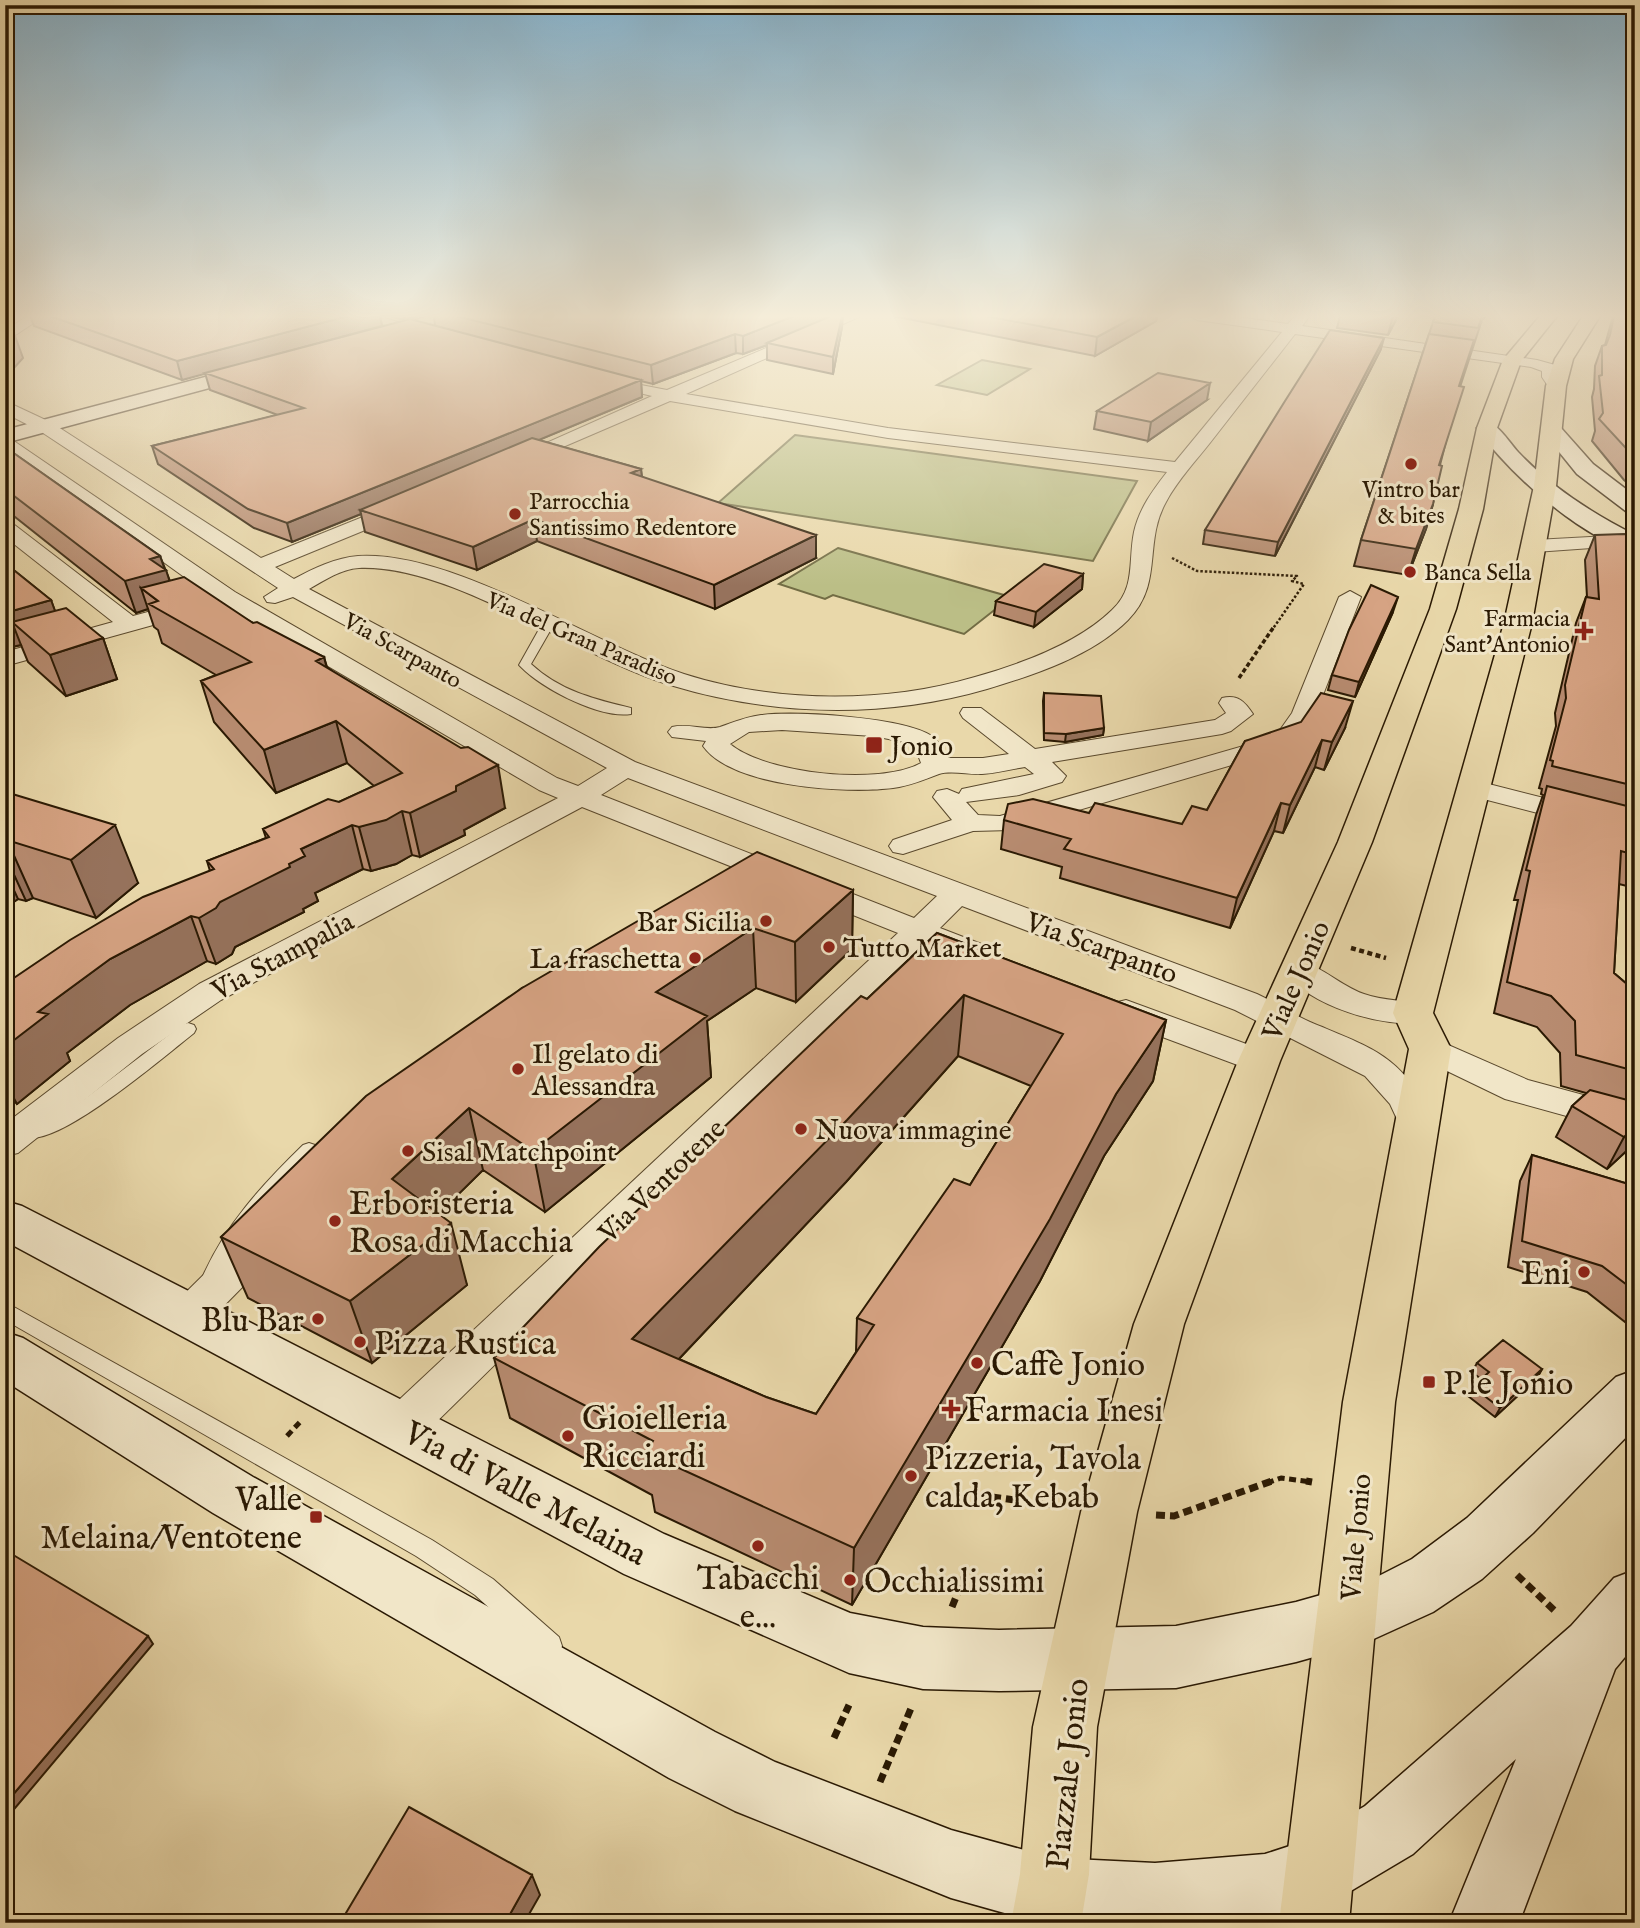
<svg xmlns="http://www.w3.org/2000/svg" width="1640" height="1928" font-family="'IM FELL English',serif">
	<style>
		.green { fill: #bbbe86; stroke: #726c44; stroke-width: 2 }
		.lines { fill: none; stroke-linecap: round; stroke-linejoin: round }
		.lane-casing { stroke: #5a492d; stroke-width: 2 }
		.street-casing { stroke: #5a492d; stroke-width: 2 }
		.secondary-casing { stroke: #2a1903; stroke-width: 3 }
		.primary-casing { stroke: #2a1903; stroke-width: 3 }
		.path-far4 { stroke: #2a1903; stroke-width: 2.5; stroke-dasharray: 2.5 2; stroke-linecap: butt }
		.path-far3 { stroke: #2a1903; stroke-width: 3.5; stroke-dasharray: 4.5 2.5; stroke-linecap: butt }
		.path-far2 { stroke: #2a1903; stroke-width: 4.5; stroke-dasharray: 5 3.5; stroke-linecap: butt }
		.path-far1 { stroke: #2a1903; stroke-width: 5; stroke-dasharray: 7 4.5; stroke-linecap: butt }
		.path { stroke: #2a1903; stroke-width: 7; stroke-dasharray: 9 5; stroke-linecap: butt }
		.lane { fill: #f1e6c8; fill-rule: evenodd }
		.street { fill: #f1e6c8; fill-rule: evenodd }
		.secondary { fill: #f1e6c8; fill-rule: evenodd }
		.primary { fill: #e9d8aa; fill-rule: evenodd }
		.wall { fill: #b88c71; stroke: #2a1903; stroke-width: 2; fill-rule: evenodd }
		.shaded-wall { fill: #96725c; stroke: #2a1903; stroke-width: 2 }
		.building { fill: #d6a383; stroke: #2a1903; stroke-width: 2; fill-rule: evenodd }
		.poi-dot { fill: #8f2418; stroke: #f1e6c8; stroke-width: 2.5 }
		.labels { text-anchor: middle; stroke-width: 6; stroke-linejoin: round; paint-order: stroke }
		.far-poi-label { font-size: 23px; fill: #2a1903; stroke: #f1e6c8; text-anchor: start }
		.far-street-label { font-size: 23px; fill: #2a1903; stroke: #f1e6c8 }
		.poi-label { font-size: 28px; fill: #2a1903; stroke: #f1e6c8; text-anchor: start }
		.street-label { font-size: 28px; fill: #2a1903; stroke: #f1e6c8 }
		.near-poi-label { font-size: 33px; fill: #2a1903; stroke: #f1e6c8; text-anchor: start }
		.near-street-label { font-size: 33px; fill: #2a1903; stroke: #f1e6c8 }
	</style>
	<rect width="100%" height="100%" fill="#e9d8aa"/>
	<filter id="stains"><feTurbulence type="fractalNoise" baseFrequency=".00286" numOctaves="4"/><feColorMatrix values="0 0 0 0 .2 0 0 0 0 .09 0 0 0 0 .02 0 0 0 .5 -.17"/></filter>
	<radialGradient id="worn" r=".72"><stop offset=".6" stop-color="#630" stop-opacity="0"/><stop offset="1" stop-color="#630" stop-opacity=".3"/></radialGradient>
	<path class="green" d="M982,360L1030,369L987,395L937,385Z
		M795,435L1137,481L1093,561L718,503Z
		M838,548L1011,597L964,634L833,595L825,599L779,584Z"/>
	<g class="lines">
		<defs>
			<path id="lane" d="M548,621L554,624L531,664C560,691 594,699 631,708V714C600,719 543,689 521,667L519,665L542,624Z
				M188,1023L194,1025L196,1029L194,1033C166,1055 60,1146 28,1137L25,1132L28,1127L78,1104L182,1025Z
				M309,1143L315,1145L318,1150L315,1155L273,1199L248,1229L219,1284L212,1286L205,1284L202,1278C225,1225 261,1186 303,1145Z
				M5,1302L432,1540L493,1579L559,1637L562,1646L559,1655L550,1658L541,1655L475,1595L416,1556L5,1320Z"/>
			<path id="street" d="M27,316H44L5,342V331Z
				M355,316H379L438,335L431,339Z
				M842,316H861L686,394L888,428L1175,462L1282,332L1197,320L1190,316H1229L1288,324L1295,316H1310L1302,326L1537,360L1555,365L1564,386L1556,391L1550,389L1542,377V371L1531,367L1295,334C1268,369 1240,404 1213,439C1197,460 1178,479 1166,502C1143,543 1164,584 1128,620C1092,656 1034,675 987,689C884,719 772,716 670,685C577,657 452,564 359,568C341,569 325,580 309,589L635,762L1257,994C1276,1003 1292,1014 1310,1022C1374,1049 1403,1055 1434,1123L1429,1132L1416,1136L1403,1132L1390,1104L1365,1076L1235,1010L962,906L940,928L984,945L989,952L984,959L973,962L923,944L417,1441L401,1447L385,1441L379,1427L385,1413L898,933L582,807L221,1000L142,1054L18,1153L5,1156V1124L118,1038L199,984L558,798L539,790L219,602L5,448V435L235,592L557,778L578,786L607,768L293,597L275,603L267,602L264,597L278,588L40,431L5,413V401L52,423L261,558L395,504H409L412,508L409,512L275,567L294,579C314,568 335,558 358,556C453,550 590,643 684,674C775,703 884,704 975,677C1021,664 1077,644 1112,610C1136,588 1128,561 1134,532C1139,509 1153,490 1167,472L888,438L670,401L521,465H509L506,461L652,396L594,382V376L667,390ZM628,778L937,896L914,918L601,795Z
				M5,521L12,523L133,616L192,600L203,607L200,612L5,666V652L113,622L5,537Z
				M1627,535L1634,537V545L1535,552L1525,546L1535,540Z
				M1350,591L1361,597L1316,713L1293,747L1011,830L973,831L903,854L893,852L889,846L893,840L952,820L933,797L937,791L947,789L959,794L962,789L1034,774L1025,767C1011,769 996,773 982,774C969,775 952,770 939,774C923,780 910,786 893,788C846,794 732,787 703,746L706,741L672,737L668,732L672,727C688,723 706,731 720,727C734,722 746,717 761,715C797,711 903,717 932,736C939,741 943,750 946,758H983L1009,754L963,718L960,713L963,708H981L1035,749L1215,720L1226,713L1219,703L1222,698C1238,694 1245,702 1253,714L1231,731L1222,734L1052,762L1066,776L1062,782L1019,795L966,802L978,815L1000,816L1275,737L1292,713L1339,597ZM782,730L873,736L904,742L915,747L921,763C880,786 766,774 730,744L749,732Z
				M1473,780L1635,821V838L1464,794L1460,788L1464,782Z
				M1300,961C1323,967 1341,986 1364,994C1384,1001 1405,1000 1425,1005L1429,1013L1425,1021C1387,1031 1305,1004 1284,971L1289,964Z
				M1126,1000L1271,1053L1276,1061L1271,1069L1259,1073L1114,1019L1110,1011L1114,1003Z
				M1430,1037L1528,1080L1635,1109V1135L1505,1099L1418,1057L1413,1049L1418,1041Z
				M265,1224L279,1228L284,1239L279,1250L201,1329L187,1334L173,1329L167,1317L173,1305L251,1228Z"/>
			<path id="secondary" d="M430,316H457L455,320L377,342L368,337L371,333Z
				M258,363L267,369L265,373L5,443V430Z
				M1487,422C1499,425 1509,442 1518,452C1550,486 1593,514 1635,535V552C1582,539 1507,472 1477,428Z
				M1554,426L1561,428L1593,464L1635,496V514L1627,512L1577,474L1543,432Z
				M5,1201L22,1206L664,1534L850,1613L923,1627L999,1630L1176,1626L1296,1602L1367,1582L1412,1559L1467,1518L1616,1377L1635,1370V1428L1533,1533L1482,1579L1433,1612L1367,1642L1296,1662L1176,1688L999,1691L923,1689L849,1673L624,1574L5,1241Z
				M5,1332L23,1338L253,1477L715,1732L775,1762L951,1830L1053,1858L1155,1863L1265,1854L1305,1841L1365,1806L1571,1626L1614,1578L1635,1570V1645L1615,1669L1519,1923H1449L1516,1759L1413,1854L1344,1895L1261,1923H1040L951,1898L735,1811L669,1778L213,1513L5,1381Z"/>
			<path id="primary" d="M1540,316H1557L1521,361L1497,428L1483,509L1456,609L1372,842L1280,1061L1184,1324L1137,1512L1097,1727L1089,1874L1081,1923H1011L1020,1874L1033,1727L1081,1512L1134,1324L1238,1061L1338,842L1430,609L1459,509L1477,428L1503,360Z
				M1583,316H1600L1573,359L1566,386L1556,486L1532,623L1433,1013L1451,1049L1395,1402L1349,1923H1279L1343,1402L1409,1049L1393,1013L1504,623L1534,486L1546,386L1555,359Z"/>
		</defs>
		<use href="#lane" class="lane-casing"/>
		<use href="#street" class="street-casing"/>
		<use href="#secondary" class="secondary-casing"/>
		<use href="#primary" class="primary-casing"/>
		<path class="path-far4" d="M1172,558L1197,571L1297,576L1292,581L1304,584L1272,630"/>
		<path class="path-far3" d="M1239,678L1273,628"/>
		<path class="path-far2" d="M1351,948L1386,958"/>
		<path class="path-far1" d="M287,1436L300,1422
			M1267,1483L1281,1478L1312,1482"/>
		<path class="path" d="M1306,1481L1312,1482
			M992,1497L1060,1506
			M1156,1515L1174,1516L1272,1481
			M1517,1575L1556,1612
			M952,1607L964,1577
			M834,1738L849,1705
			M880,1782L912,1706"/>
		<use href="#lane" class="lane"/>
		<use href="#street" class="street"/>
		<use href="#secondary" class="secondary"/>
		<use href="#primary" class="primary"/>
	</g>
	<path class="wall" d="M30,316H380L382,326H435L434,316H842V327L833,374L767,360V345L743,354L736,353L653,384L641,381L642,397L538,440L641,469L642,477L816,558L715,609L537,541L477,570L365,532L361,514L292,542L254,528L158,464L152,446L278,415L210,390L205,373L182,380L34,326Z
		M390,316H418L404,320Z
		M893,316H1157L1156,321L1095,356Z
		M1340,316H1398L1388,335L1337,328Z
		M1435,316H1487L1482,320L1460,387L1440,465L1433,504L1426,529L1408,575L1354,566L1361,540Z
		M1613,316H1635V489L1624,480L1592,441L1595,431L1592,397L1594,389L1595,366L1602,346L1605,345Z
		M1381,349L1275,556L1203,544L1205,530Z
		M1207,400L1148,441L1094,429L1097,411Z
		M5,447L160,556L170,581L253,623L324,657L327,667L505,808L464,830L465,835L420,857L412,855L396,864L371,871L363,869L315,893L318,901L303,909L304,912L235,947L232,954L216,964L207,961L130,1005L67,1053L70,1061L17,1104L11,1098L5,1103V984L210,871L207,861L266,838L263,829L339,802L374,786L347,763L276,793L214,722L201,681L216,675L162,643L158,630L154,627L148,609L136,613L5,509Z
		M1595,535H1635V888L1619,884L1614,973L1635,991V1143L1607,1169L1556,1137L1572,1106L1586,1093L1561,1086L1560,1053L1537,1027L1494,1013L1518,900H1514L1536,815L1543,795L1541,794L1542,789L1539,788L1556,726L1555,713L1576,623L1586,597H1587L1585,560Z
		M5,563L51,600L55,611L103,638L117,679L66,696L28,662L21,645L12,647L5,641Z
		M1083,574L1082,589L1034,627L994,615L996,601Z
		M1393,612L1355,697L1328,690L1332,675Z
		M1044,693L1104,728L1103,735L1065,742L1044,740L1043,701Z
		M1345,728L1324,770L1315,767L1283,833L1274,831L1230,928L1060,878L1062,867L1001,849L1004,820L1089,813L1182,824L1207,810L1245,741Z
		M5,796L138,883L96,918L33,898L26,901L18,899L5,908Z
		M853,890L852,949L796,1002L756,988L707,1021L711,1077L545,1212L483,1170L438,1214L467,1285L372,1363L248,1298L221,1237L522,988Z
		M937,933L1166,1020L1153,1081L1104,1156L1040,1281L852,1605L655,1512L652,1495L510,1418L494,1358L867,999ZM958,1056L1031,1086L970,1185L857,1318L856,1352L816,1414L766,1397L679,1359L846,1182Z
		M1532,1155L1635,1186V1315L1625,1322L1587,1292L1508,1267L1520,1181Z
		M1477,1363L1542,1369L1537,1378L1495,1417L1468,1396L1473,1387L1481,1379L1472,1372Z"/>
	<path class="shaded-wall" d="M348,316H380L382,326L182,380L177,361Z
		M404,316H418L404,320Z
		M794,316H838L767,343V345L743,354V336Z
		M842,316H843L842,327L833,374V357Z
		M1136,316H1157L1156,321L1095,356L1097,337Z
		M1393,316H1398L1388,335Z
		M14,333L23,358L5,378V342Z
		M735,334L736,353L653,384L651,365Z
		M1384,338L1381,349L1275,556L1278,542Z
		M641,380L642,397L366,512L360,510L361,514L292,542L287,523Z
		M1210,383L1207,400L1148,441L1151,422Z
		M641,469L643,490L631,473Z
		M1433,504L1426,529L1408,575L1416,549Z
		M534,519L537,541L477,570L473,547Z
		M816,535V558L715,609L714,585Z
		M160,556L165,570H166L176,601H158L141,588L148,609L136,613L125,581L150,559Z
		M1083,574L1082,589L1034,627L1036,612Z
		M1398,597L1393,612L1355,697L1359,682Z
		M51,600L63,633L12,622L21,645L12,647L5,631V613Z
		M103,638L117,679L66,696L50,655Z
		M324,657L334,698L316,661Z
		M1353,701L1345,728L1324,770L1332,742Z
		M336,721L347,763L276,793L264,750Z
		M1104,728L1103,735L1065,742L1066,734Z
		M1322,740L1315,767L1283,833L1290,805Z
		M498,765L505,808L464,830L465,835L420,857L410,813L456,786Z
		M1281,803L1274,831L1230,928L1237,898Z
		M402,811L412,855L396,864L371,871L359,827Z
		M115,825L138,883L96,918L71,860Z
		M352,825L363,869L315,893L318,901L303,909L304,912L235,947L232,954L216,964L199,918L220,902L301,849Z
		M7,840L33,898L26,901L5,855V841Z
		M5,871L18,899L5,908Z
		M853,890L852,949L796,1002L795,942Z
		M191,916L207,961L130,1005L67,1053L70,1061L17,1104L5,1082V1047L38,1012L110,959Z
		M753,928L756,988L707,1021L711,1077L545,1212L533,1151L656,992Z
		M964,995L958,1056L846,1182L641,1399L632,1339Z
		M1166,1020L1153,1081L1104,1156L1040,1281L852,1605L854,1548L1116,1094Z
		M5,1087L11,1098L5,1103Z
		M469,1108L483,1170L411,1241L392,1179Z
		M1635,1127V1143L1607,1169L1624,1137Z
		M451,1223L467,1285L372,1363L350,1301Z
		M1635,1306V1315L1625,1322Z
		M1542,1369L1537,1378L1495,1417L1500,1408Z
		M148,1636L153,1644L5,1820V1804Z
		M532,1875L540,1895L524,1923H505Z"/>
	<path class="building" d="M50,316H348L177,361Z
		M456,316H794L743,336L735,334L651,365Z
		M831,316H842L833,357L767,343Z
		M985,316H1136L1097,337Z
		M1435,316H1482L1478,328L1433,322Z
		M1614,316H1635V458L1599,419L1603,413L1599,376L1602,375V346L1606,345L1610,335Z
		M410,319L641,380L287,523L248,509L152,446L304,408L205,373Z
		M5,328L14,333L5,342Z
		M1330,330L1384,338L1278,542L1205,530L1285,401Z
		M1429,334L1474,340L1459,386L1464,387L1439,465L1442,466L1433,504L1416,549L1361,540Z
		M1158,373L1210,383L1151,422L1097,411Z
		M532,438L641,469L631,473L816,535L714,585L534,519L473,547L360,510Z
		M5,447L160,556L150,559L166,570L125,581L5,489Z
		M1624,534L1635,535V786L1552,766L1553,761L1550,760L1566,698L1565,685L1586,597L1599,599L1595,535Z
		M5,563L51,600L5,613Z
		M1044,564L1083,574L1036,612L996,601Z
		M184,577L253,623L257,622L324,657L316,661L461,748L468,747L498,765L456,786V791L410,813L402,811L386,820L359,827L352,825L301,849L305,856L289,864L290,867L220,902L216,908L199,918L191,916L110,959L38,1012L48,1014L5,1047V984L70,940L143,897L214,869L207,861L269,837L263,829L328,799L339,802L402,773L336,721L264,750L201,681L251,662L149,604L158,601L141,588Z
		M1371,585L1398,597L1359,682L1332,675L1349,630Z
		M66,608L103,638L50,655L12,622Z
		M1044,693L1101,696L1104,728L1066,734L1044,733Z
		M1321,693L1353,701L1332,742L1322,740L1290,805L1281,803L1237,898L1064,849L1071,839L1004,820L1008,804L1033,799L1089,813L1095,803L1182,824L1192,806L1207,810L1245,741L1301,722Z
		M1547,786L1635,808V855L1621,851L1614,973L1635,991V1071L1576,1055L1575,1021L1551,996L1507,982L1530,871L1526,870Z
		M9,793L115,825L71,860L7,840L5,841V796Z
		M757,852L853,890L795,942L753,928L656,992L707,1016L533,1151L469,1108L392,1179L451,1223L350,1301L221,1237L366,1096L522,988Z
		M937,933L1166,1020L1116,1094L1050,1219L854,1548L646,1453L653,1441L494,1358L599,1247L861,996L867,999ZM964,995L1063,1034L970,1185L954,1179L857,1318L874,1325L816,1414L766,1397L632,1339L847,1120Z
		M1590,1090L1635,1102V1127L1624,1137L1572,1106Z
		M1532,1155L1635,1186V1291L1602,1266L1522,1241Z
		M1503,1340L1542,1369L1500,1408L1473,1387L1489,1372L1477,1363Z
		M5,1550L148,1636L5,1804Z
		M409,1807L532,1875L505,1923H340Z"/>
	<linearGradient id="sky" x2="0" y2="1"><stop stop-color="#88b6d1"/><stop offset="0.54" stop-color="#f5edd9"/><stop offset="1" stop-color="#f5edd9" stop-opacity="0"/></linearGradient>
	<rect width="1640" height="586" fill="url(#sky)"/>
	<g class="poi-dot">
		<circle cx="1411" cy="464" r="7"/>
		<circle cx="515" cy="514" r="7"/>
		<circle cx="1410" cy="572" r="7"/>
		<path d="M1580.5 620.5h7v7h7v7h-7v7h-7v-7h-7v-7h7z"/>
		<rect x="865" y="736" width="18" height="18" rx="3.5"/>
		<circle cx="766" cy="921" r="7"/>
		<circle cx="829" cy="947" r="7"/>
		<circle cx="695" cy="958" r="7"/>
		<circle cx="518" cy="1069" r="7"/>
		<circle cx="801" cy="1129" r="7"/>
		<circle cx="408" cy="1151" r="7"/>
		<circle cx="335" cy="1221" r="7"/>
		<circle cx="1584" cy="1272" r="7"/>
		<circle cx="318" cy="1319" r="7"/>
		<circle cx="360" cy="1342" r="7"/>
		<circle cx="977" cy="1363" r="7"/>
		<rect x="1422" y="1375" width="14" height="14" rx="3.5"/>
		<path d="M947.5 1398.5h7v7h7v7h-7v7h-7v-7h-7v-7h7z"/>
		<circle cx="568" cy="1436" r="7"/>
		<circle cx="911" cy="1476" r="7"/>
		<rect x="309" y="1510" width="14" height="14" rx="3.5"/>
		<circle cx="758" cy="1546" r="7"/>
		<circle cx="850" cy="1580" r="7"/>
	</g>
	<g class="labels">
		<g class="far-poi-label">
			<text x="1411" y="497" text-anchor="middle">Vintro bar<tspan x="1411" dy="26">&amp; bites</tspan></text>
			<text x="529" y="509">Parrocchia<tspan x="529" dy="26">Santissimo Redentore</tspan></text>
			<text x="1424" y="580">Banca Sella</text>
			<text x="1570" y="626" text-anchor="end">Farmacia<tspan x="1570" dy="26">Sant'Antonio</tspan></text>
		</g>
		<g class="far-street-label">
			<text transform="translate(582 638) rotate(23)" y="8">Via del Gran Paradiso</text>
			<text transform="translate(403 650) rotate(29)" y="8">Via Scarpanto</text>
		</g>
		<g class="poi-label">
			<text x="890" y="755">Jonio</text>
			<text x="752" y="931" text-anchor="end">Bar Sicilia</text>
			<text x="843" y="957">Tutto Market</text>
			<text x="681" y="968" text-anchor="end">La fraschetta</text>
			<text x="532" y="1063">Il gelato di<tspan x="532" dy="32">Alessandra</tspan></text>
			<text x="815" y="1139">Nuova immagine</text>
			<text x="422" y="1161">Sisal Matchpoint</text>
		</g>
		<g class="street-label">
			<text transform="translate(1102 947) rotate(20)" y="10">Via Scarpanto</text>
			<text transform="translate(282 955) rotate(-28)" y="10">Via Stampalia</text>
			<text transform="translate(1295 980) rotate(-66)" y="10">Viale Jonio</text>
			<text transform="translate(661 1180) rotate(-44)" y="10">Via Ventotene</text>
			<text transform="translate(1355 1537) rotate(-85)" y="10">Viale Jonio</text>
		</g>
		<g class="near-poi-label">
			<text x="349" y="1214">Erboristeria<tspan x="349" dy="38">Rosa di Macchia</tspan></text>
			<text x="1570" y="1284" text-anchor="end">Eni</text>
			<text x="304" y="1331" text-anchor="end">Blu Bar</text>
			<text x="374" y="1354">Pizza Rustica</text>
			<text x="991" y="1375">Caffè Jonio</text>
			<text x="1443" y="1394">P.le Jonio</text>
			<text x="965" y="1421">Farmacia Inesi</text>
			<text x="582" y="1429">Gioielleria<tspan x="582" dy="38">Ricciardi</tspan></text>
			<text x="925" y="1469">Pizzeria, Tavola<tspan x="925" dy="38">calda, Kebab</tspan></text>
			<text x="302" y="1510" text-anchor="end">Valle<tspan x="302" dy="38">Melaina/Ventotene</tspan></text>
			<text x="758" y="1589" text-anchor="middle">Tabacchi<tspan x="758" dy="38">e...</tspan></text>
			<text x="864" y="1592">Occhialissimi</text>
		</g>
		<g class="near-street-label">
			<text transform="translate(526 1492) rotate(28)" y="12">Via di Valle Melaina</text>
			<text transform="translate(1066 1774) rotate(-84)" y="12">Piazzale Jonio</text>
		</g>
	</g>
	<rect width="1640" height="1928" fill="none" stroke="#e9d8aa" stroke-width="28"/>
	<rect x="7" y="7" width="1626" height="1914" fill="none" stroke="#2a1903" stroke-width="3.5"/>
	<rect x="14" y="14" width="1612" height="1900" fill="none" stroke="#2a1903" stroke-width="2"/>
	<rect width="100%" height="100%" filter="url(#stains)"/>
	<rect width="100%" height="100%" fill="url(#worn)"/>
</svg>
